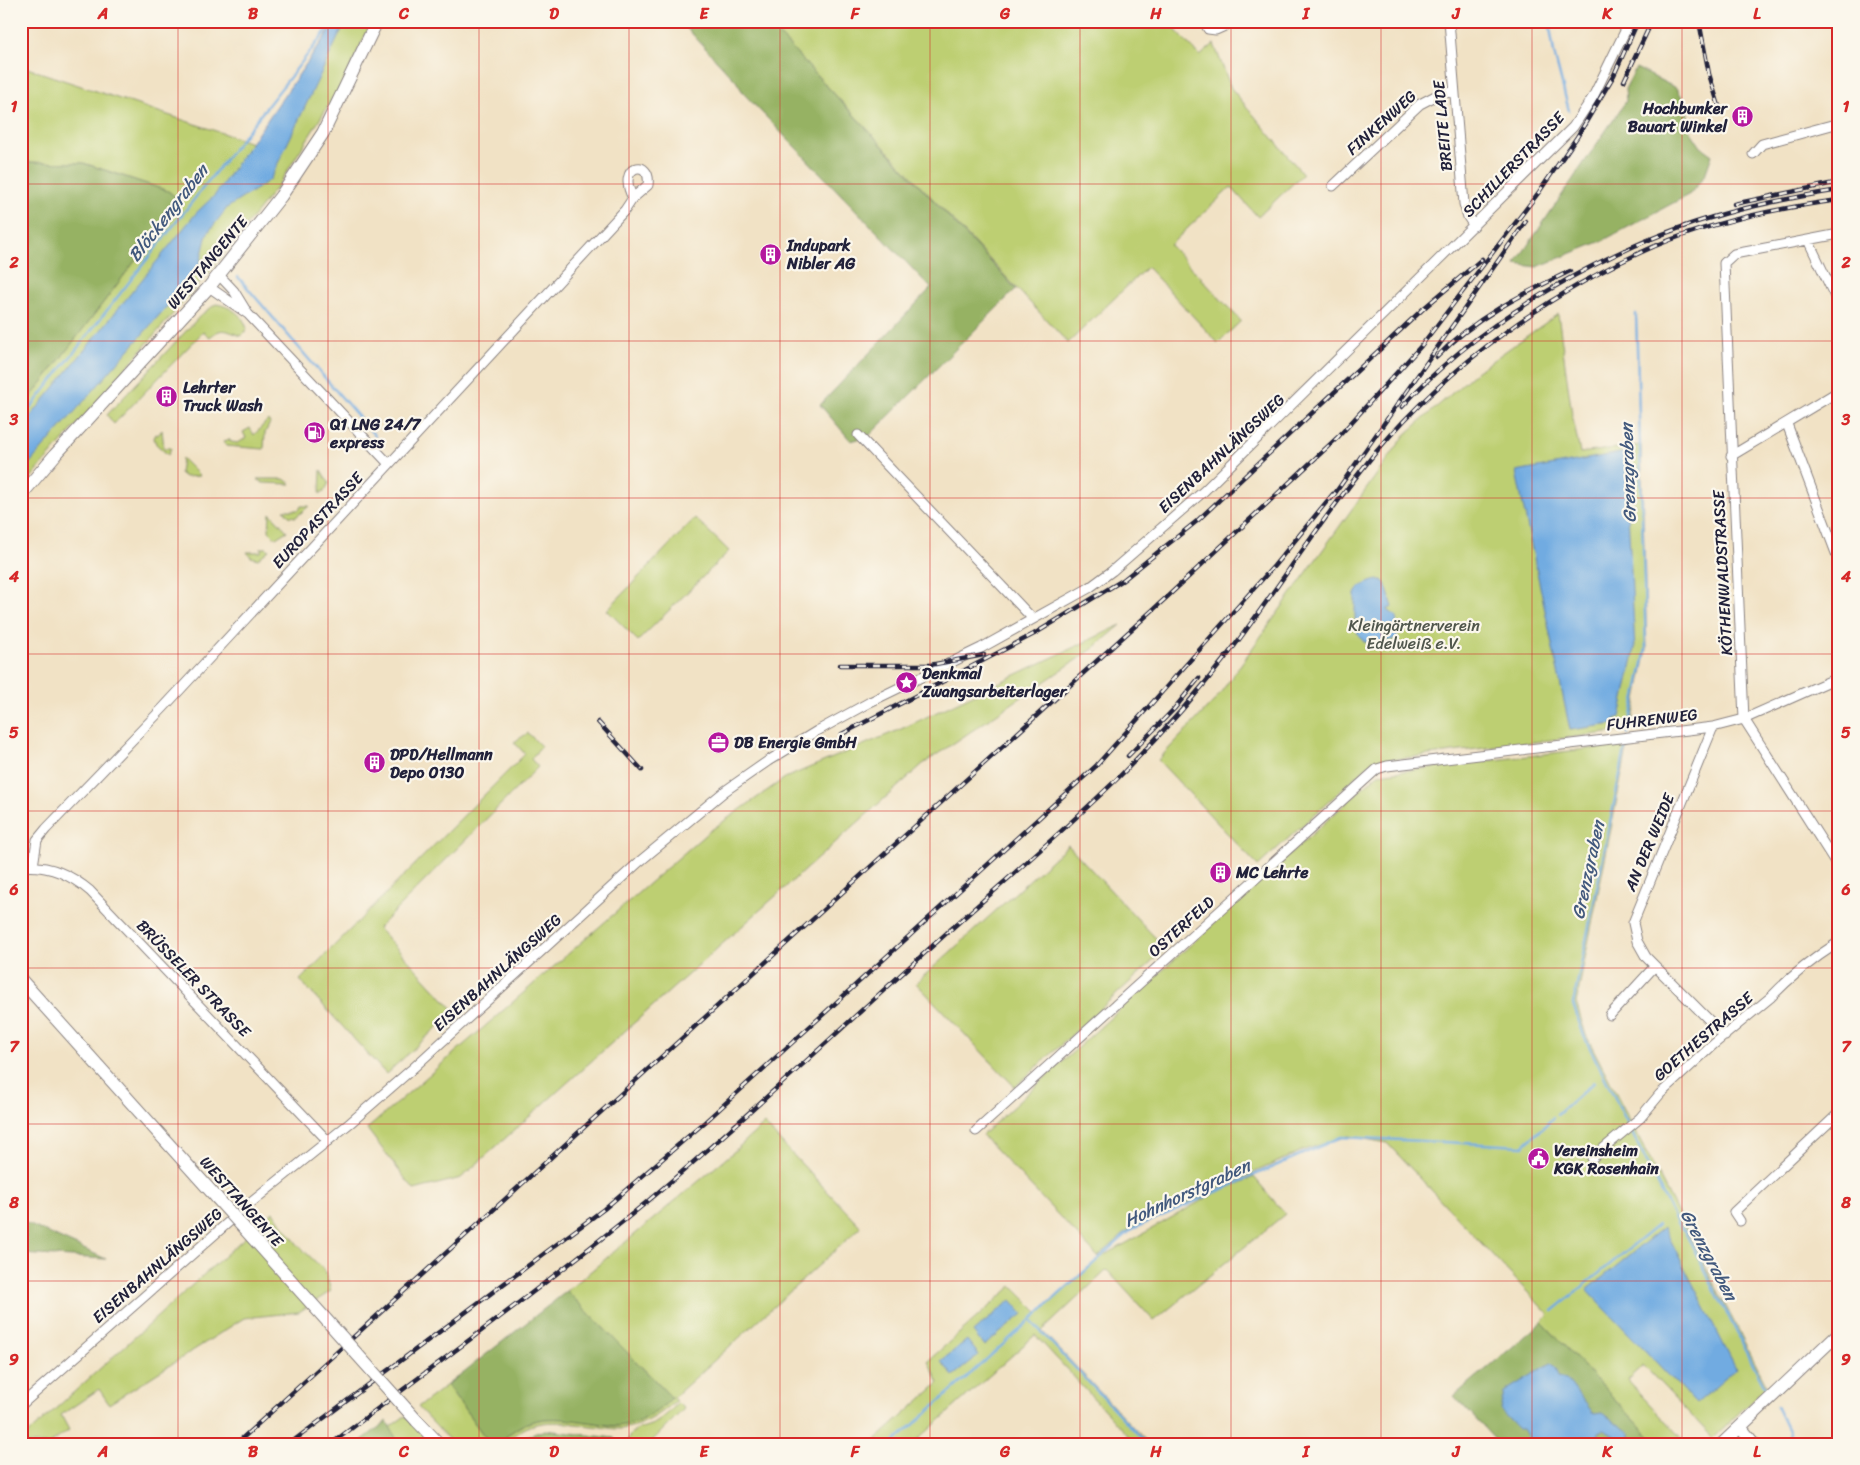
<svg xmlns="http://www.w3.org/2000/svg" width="1860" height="1465" font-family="Sriracha,sans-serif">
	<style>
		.green { fill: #bdcf72; stroke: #707856 }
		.forest { fill: #96b264; stroke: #5c6a50 }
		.water { fill: #71abe1; stroke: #4a668e }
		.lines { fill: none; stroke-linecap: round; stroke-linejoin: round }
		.stream { stroke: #71abe1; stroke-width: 2.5 }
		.street-casing { stroke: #8a8280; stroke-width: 11 }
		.secondary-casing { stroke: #8a8280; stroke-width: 14 }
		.street { stroke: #fff; stroke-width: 9 }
		.secondary { stroke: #fff; stroke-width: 12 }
		.rail-casing { stroke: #22223b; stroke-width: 4.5 }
		.rail { stroke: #fbf7ec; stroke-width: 2.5; stroke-dasharray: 8; stroke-linecap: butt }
		.secondary-bridge-casing { stroke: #8a8280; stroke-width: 14; stroke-linecap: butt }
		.secondary-bridge { stroke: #fff; stroke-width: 12 }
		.grid { fill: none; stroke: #d62828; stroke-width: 1; stroke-opacity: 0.55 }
		.labels { text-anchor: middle; stroke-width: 4.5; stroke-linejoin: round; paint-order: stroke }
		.poi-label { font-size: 16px; font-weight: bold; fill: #22223b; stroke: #fbf7ec; text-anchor: start }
		.street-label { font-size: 16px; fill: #22223b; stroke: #fbf7ec }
		.park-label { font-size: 16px; fill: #50564c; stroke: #fbf7ec }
		.water-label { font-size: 18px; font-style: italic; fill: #42597d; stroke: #fbf7ec }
		.neatline { fill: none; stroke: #d62828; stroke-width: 2 }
		.grid-label { font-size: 16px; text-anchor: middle; font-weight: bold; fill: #d62828 }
	</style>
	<rect width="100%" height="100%" fill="#fbf7ec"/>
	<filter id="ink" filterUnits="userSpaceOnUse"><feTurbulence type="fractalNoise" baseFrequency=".02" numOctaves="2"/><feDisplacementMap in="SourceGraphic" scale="10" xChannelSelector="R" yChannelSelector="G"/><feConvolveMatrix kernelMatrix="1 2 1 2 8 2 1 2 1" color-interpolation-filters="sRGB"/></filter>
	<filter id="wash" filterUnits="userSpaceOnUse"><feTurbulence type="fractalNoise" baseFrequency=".0096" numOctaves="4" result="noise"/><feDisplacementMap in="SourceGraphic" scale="20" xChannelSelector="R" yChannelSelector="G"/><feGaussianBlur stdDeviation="1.12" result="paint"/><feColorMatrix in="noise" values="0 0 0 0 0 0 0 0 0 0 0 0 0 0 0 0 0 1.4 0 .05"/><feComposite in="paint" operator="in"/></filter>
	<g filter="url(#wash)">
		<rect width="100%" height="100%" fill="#f1e2c5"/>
		<path class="green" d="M338,21H372L344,81L279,184L211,270L21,489V410L181,201L168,191L84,163L21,162V66L252,143L334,24Z
			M766,21H1167L1200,56L1214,44L1231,88L1303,174L1258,217L1231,187L1170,245L1241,321L1218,343L1147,267L1068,343Z
			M216,304C230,306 244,315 247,329L241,336C227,331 222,326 210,337L203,332L114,424L107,415L201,315Z
			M1558,314L1572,414L1580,453L1641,445L1647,649L1631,730L1372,762L1258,866L1158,760L1216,699L1405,435L1476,372Z
			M268,420L270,423L265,433L264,449L226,446L223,442L229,439L231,442L238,443L246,438L243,432L250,428L254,435Z
			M162,430L164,448H171L168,455L156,444L154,438L156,434L158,435Z
			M182,458L200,476L185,477L180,473Z
			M321,470L329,483L325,490L320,494Z
			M257,479H284L291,484L263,483Z
			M301,506H309L296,517L289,516L284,510H299Z
			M270,513L287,531L276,538L269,531Z
			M695,518L729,551L638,641L607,610Z
			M261,548H267L269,550L258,559L251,557L247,552H261Z
			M1121,625L1094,648L923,764L461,1178L414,1190L367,1129L707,833L785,778L901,729Z
			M528,733L541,746L531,759L538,767L378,928L455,1011L386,1074L300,980L525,754L514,742Z
			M1628,744L1576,1003L1586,1035L1767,1386L1713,1438L1643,1365L1627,1380L1687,1444H1657L1542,1322L1549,1315L1387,1143L1348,1136L1304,1150L1131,1228L1098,1257L982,1135L1378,774Z
			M1068,845L1166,949L1015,1087L916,983Z
			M764,1124L861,1227L673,1398L676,1401C660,1414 647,1424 626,1428C618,1430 608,1428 600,1427C561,1423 534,1413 504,1444H499C528,1412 555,1417 594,1423C601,1424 610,1427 617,1426C628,1424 660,1404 672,1398L567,1291L730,1155Z
			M1254,1177L1285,1214L1154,1321L1107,1270L1042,1331L1149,1444H1136L1035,1335L913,1444H871L939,1383L928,1361L1012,1286L1039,1313L1100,1258L1215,1193Z
			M273,1212L298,1245L325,1271L331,1291L299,1312L244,1318L109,1404L99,1389L61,1415L69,1430L50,1444H21V1440Z
			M447,1385L490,1444H453L418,1407Z
			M678,1403L684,1409L649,1444H627C629,1427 645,1429 657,1422C665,1417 671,1410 678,1403Z
			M405,1416L433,1444H399L390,1427Z"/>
		<path class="forest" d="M680,21H766L1016,289L869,436L851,441L820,405L931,288L744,94L736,81Z
			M1636,68L1676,88L1685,101L1691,132L1701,147L1712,155L1705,175L1690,194L1602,241L1537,267L1515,264L1626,101L1625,89Z
			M21,162L83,163L168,191L181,201L21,410Z
			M21,1221L106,1259L21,1254Z
			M567,1291L672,1398C657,1413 641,1424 618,1426C611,1426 603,1424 595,1423C556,1418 528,1411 499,1444H490L447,1385Z
			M1542,1322L1657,1444H1499L1454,1396Z
			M387,1421L399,1444H357Z
			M545,1430L614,1438L617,1442L616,1444H514L521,1438Z"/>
		<path class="water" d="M338,21H346L270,180L227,208L207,234L198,271L21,473V428L197,212L215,195L334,24Z
			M1625,452L1635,649L1620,717L1615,719L1613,724L1570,730L1516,472Z
			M1382,580L1385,583L1393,607L1388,609L1389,611L1396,616L1398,636C1391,642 1388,640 1380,642C1349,650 1356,614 1355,594C1358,586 1373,579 1382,580Z
			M1664,1227L1736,1369L1696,1404L1587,1290Z
			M1011,1300L1023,1314L984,1346L973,1332Z
			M967,1340L979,1355L953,1376L941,1361Z
			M1551,1363L1556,1368L1559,1377L1568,1381L1594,1414L1603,1413L1630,1433L1632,1440L1628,1442L1603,1430L1599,1432L1598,1444H1532L1523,1429H1518L1500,1410L1504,1392Z"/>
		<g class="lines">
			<path class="stream" d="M1549,21L1554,53L1569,111
				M238,277L375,436
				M21,420L334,21
				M1628,734L1646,649L1636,314
				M1627,740L1573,1004L1584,1036L1628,1124
				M1557,1115L1594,1082
				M1630,1129L1677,1223L1685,1232L1765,1387
				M1553,1311L1658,1225
				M1030,1320L1147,1444
				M1776,1406L1789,1433L1788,1444
				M892,1444L1132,1229L1341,1137L1523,1146L1553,1118"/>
		</g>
	</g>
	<g filter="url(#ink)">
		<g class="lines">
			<defs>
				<path id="street" d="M1204,21L1208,29L1216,30L1225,26L1227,21
					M1449,21L1464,204L1468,217L1474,226
					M1753,154L1762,144L1839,123
					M1333,186L1420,104L1443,92L1454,93
					M1839,234L1734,254L1724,263L1744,719L1839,868
					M1808,240L1839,305
					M219,275L234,291L248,314L389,464
					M209,287L248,314
					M1787,424L1839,561
					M858,435L1033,619
					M1731,456L1839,391
					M1713,727L1633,923L1637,941L1646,957L1725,1036
					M33,866L37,840L46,829L163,708L625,210L633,198L648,185C652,157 615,165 633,198
					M21,867C48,864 70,874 90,891L328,1141
					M1610,1015L1655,966
					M976,1131L1377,769L1387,766L1713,727L1744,719L1839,677
					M1592,1158L1640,1118L1660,1094L1714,1044L1771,997C1792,975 1814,958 1839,942
					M1740,1221L1734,1212L1839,1113
					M21,1405L248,1205L350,1123L411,1070L639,862L725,791L768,761L817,731L870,702L981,648L1089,588L1112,571L1204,491L1573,127L1593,97L1630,21"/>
				<path id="secondary" d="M21,495L55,455L209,287L281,196L323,133L377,21
					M21,980L217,1198
					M417,1421L439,1444
					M1740,1427L1754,1444
					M1722,1444L1839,1333"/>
			</defs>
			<use href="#street" class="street-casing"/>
			<use href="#secondary" class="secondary-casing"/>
			<use href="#street" class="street"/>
			<use href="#secondary" class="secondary"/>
			<defs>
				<path id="rail" d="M1699,21L1709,74L1721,113
					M1624,81L1652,21
					M1734,204L1839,182
					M1437,357C1475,317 1521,295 1570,271
					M1402,407C1479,320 1615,243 1727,213C1764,203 1801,196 1839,190
					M1331,499L1526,221
					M840,665H930L984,655
					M598,722L642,770
					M842,734L1034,634L1123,580L1197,521L1424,308L1482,259
					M1128,756L1174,709L1199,678
					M236,1444L1167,597L1338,437L1421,346L1539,192L1577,137L1614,75L1638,21
					M289,1444L604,1209L705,1122L1096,766L1274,566L1333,494
					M331,1444C437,1363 546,1285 648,1201C740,1124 827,1041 916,961C982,900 1052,842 1116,780C1156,740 1194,698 1229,653C1279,587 1323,516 1376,452C1450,364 1550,292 1655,246C1713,222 1777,208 1839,200"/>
			</defs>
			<use href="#rail" class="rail-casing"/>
			<use href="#rail" class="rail"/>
			<defs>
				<path id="secondary-bridge" d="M217,1198L417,1421"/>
			</defs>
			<use href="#secondary-bridge" class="secondary-bridge-casing"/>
			<use href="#secondary-bridge" class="secondary-bridge"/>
		</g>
	</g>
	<path class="grid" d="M178,21V1444M328,21V1444M479,21V1444M629,21V1444M780,21V1444M930,21V1444M1080,21V1444M1231,21V1444M1381,21V1444M1532,21V1444M1682,21V1444M21,184H1839M21,341H1839M21,498H1839M21,654H1839M21,811H1839M21,968H1839M21,1124H1839M21,1281H1839"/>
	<defs>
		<symbol id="building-disc" viewBox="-11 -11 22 22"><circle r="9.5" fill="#b5179e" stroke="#fbf7ec"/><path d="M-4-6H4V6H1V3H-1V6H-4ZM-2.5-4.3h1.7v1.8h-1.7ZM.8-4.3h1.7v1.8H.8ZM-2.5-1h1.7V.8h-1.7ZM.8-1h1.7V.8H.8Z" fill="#fff"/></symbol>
		<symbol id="fuel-disc" viewBox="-11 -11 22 22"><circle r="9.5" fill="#b5179e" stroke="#fbf7ec"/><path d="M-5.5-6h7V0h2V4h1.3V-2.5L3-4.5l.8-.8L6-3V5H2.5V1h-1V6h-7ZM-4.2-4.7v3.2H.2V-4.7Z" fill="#fff"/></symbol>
		<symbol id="sight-disc" viewBox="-11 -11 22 22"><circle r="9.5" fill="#b5179e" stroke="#fbf7ec"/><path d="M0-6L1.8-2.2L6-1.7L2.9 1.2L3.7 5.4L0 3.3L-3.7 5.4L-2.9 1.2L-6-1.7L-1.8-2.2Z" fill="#fff"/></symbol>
		<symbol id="office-disc" viewBox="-11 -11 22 22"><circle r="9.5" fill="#b5179e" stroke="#fbf7ec"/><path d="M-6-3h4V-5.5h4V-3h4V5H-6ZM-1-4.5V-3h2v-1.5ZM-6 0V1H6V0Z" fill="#fff"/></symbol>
		<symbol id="civic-disc" viewBox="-11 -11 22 22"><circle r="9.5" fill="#b5179e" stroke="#fbf7ec"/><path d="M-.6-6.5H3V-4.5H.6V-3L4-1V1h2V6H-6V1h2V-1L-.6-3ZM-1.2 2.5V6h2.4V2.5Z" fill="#fff"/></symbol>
	</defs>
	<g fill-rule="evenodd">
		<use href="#building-disc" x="1730" y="104" width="25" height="25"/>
		<use href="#building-disc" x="758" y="242" width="25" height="25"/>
		<use href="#building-disc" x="154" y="384" width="25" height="25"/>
		<use href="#fuel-disc" x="302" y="420" width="25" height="25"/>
		<use href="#sight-disc" x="894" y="670" width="25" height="25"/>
		<use href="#office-disc" x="706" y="730" width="25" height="25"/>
		<use href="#building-disc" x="362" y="750" width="25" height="25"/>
		<use href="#building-disc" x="1208" y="860" width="25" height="25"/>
		<use href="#civic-disc" x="1526" y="1146" width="25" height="25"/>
	</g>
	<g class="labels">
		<g class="poi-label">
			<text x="1727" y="114" text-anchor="end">Hochbunker<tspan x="1727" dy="18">Bauart Winkel</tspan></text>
			<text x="787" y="251">Indupark<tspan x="787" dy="18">Nibler AG</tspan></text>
			<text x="183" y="393">Lehrter<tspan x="183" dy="18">Truck Wash</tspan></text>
			<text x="330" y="430">Q1 LNG 24/7<tspan x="330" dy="18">express</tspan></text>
			<text x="922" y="679">Denkmal<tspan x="922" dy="18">Zwangsarbeiterlager</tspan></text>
			<text x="734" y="748">DB Energie GmbH</text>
			<text x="390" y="760">DPD/Hellmann<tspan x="390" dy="18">Depo 0130</tspan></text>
			<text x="1236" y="878">MC Lehrte</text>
			<text x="1554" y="1156">Vereinsheim<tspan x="1554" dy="18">KGK Rosenhain</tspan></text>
		</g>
		<g class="street-label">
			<text transform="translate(1381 122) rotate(-42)" y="6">FINKENWEG</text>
			<text transform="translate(1442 126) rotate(-95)" y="6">BREITE LADE</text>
			<text transform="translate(1513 164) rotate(-46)" y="6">SCHILLERSTRASSE</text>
			<text transform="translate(207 262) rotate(-50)" y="6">WESTTANGENTE</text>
			<text transform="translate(1221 453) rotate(-43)" y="6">EISENBAHNLÄNGSWEG</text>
			<text transform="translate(317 520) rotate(-47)" y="6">EUROPASTRASSE</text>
			<text transform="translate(1722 573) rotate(-93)" y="6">KÖTHENWALDSTRASSE</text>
			<text transform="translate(1652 719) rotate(-7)" y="6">FUHRENWEG</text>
			<text transform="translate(1649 842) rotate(-67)" y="6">AN DER WEIDE</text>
			<text transform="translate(1181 926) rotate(-42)" y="6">OSTERFELD</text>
			<text transform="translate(497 972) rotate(-42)" y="6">EISENBAHNLÄNGSWEG</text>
			<text transform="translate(194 978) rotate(46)" y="6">BRÜSSELER STRASSE</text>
			<text transform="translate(1703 1036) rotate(-41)" y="6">GOETHESTRASSE</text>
			<text transform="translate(242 1201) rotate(48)" y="6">WESTTANGENTE</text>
			<text transform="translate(157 1265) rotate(-41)" y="6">EISENBAHNLÄNGSWEG</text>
		</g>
		<g class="park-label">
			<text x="1414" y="631">Kleingärtnerverein<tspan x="1414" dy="18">Edelweiß e.V.</tspan></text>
		</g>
		<g class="water-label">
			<text transform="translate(168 213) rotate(-52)" y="6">Blöckengraben</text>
			<text transform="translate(1628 473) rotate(-92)" y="6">Grenzgraben</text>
			<text transform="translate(1588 870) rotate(-78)" y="6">Grenzgraben</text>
			<text transform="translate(1187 1193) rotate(-25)" y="6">Hohnhorstgraben</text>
			<text transform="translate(1709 1255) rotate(62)" y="6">Grenzgraben</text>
		</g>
	</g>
	<rect width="1860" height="1465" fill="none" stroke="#fbf7ec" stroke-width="55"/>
	<rect x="28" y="28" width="1804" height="1410" class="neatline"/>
	<g class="grid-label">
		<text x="103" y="19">A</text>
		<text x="253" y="19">B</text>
		<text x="404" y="19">C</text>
		<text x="554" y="19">D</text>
		<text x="704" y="19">E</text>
		<text x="855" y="19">F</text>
		<text x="1005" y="19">G</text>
		<text x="1156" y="19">H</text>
		<text x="1306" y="19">I</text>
		<text x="1456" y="19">J</text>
		<text x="1607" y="19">K</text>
		<text x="1757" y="19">L</text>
		<text x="14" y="112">1</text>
		<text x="1846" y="112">1</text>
		<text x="14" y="268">2</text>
		<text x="1846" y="268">2</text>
		<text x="14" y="425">3</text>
		<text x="1846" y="425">3</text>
		<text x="14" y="582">4</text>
		<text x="1846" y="582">4</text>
		<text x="14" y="738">5</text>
		<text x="1846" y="738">5</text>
		<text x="14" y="895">6</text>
		<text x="1846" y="895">6</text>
		<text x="14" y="1052">7</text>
		<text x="1846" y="1052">7</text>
		<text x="14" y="1208">8</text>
		<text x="1846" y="1208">8</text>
		<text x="14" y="1365">9</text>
		<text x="1846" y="1365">9</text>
		<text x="103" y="1457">A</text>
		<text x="253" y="1457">B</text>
		<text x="404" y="1457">C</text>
		<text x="554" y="1457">D</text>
		<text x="704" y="1457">E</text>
		<text x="855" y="1457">F</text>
		<text x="1005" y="1457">G</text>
		<text x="1156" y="1457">H</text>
		<text x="1306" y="1457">I</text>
		<text x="1456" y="1457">J</text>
		<text x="1607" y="1457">K</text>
		<text x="1757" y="1457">L</text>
	</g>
</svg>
